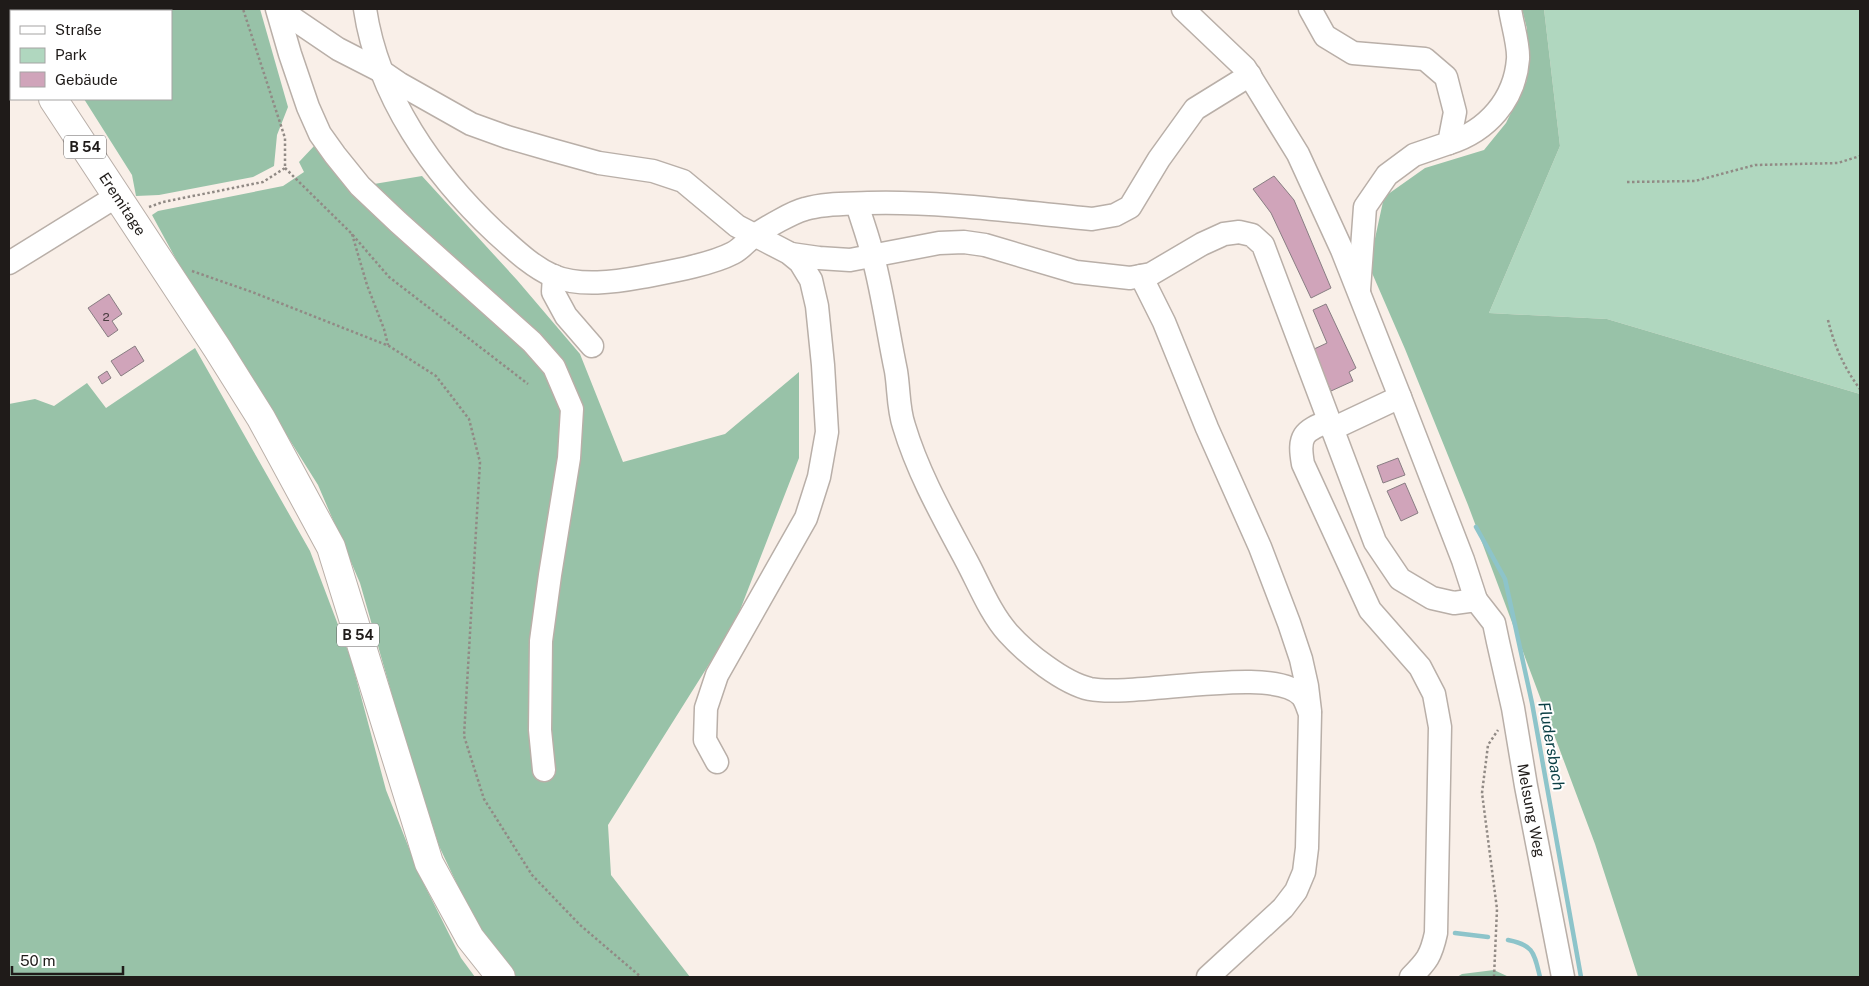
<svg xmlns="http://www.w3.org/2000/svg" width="1869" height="986" font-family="'Public Sans',sans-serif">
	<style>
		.green { fill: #b0d7bf }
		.forest { fill: #98c2a8 }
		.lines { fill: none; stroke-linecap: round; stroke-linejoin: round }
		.stream { stroke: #8dc4ca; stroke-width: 4.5 }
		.building { fill: #d0a4ba; stroke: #887d82 }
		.minor-casing { stroke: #b9afa8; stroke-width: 25 }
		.major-casing { stroke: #b9afa8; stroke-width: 30 }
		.path { stroke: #918a85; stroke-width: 2.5; stroke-dasharray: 2.5 2.5; stroke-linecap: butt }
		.minor { stroke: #fff; stroke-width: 22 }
		.major { stroke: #fff; stroke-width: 28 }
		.labels { text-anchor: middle; stroke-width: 4; stroke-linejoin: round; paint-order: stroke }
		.number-label { font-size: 12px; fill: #4b3d41 }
		.shield { fill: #fff; stroke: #625f5e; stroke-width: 1 }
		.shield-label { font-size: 14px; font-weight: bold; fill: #1f1b19 }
		.street-label { font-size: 15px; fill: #1f1b19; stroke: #fff }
		.water-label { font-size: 16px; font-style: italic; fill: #0d4146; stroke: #fff }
	</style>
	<rect width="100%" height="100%" fill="#f9efe8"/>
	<path class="green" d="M1544,9H1860V394L1607,319L1489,313L1560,146Z"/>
	<path class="forest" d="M17,9H260L288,107L277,135L274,166L253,177L159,195L136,196L132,175L84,99H171V11H19Z
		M1522,9H1544L1560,146L1489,313L1607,319L1860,394V977H1638L1595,844L1513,625L1468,505L1405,349L1369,266L1384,197L1425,168L1484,150L1506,123L1527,80V29Z
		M315,145L350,188L422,176L517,280L580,354L623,462L725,434L799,372V458L735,623L608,825L611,875L690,977H517L505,965L472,916L439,846L400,723L360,583L318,485L177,261L152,215L158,211L283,186L304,172L299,162Z
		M195,348L310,551L351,659L386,790L420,876L461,958L475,977H9V404L35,399L54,406L87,383L106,408Z
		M1494,970L1509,977H1457L1462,974Z"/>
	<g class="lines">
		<path class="stream" d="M1476,527L1505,579L1532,703L1581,977
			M1455,933L1488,937
			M1508,940C1534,945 1534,953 1540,977"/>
	</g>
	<path class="building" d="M1274,176L1294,200L1331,288L1311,298L1271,213L1253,189Z
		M109,294L122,314L112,321L118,330L108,337L88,308Z
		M1326,304L1356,368L1349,372L1353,381L1331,391L1312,350L1327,343L1313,310Z
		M135,346L144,361L121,376L111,361Z
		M107,371L111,378L102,384L98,377Z
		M1398,458L1405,475L1383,483L1377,466Z
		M1405,483L1418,513L1401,521L1387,491Z"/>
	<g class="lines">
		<defs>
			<g id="minor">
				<path d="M277,9L290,54L308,107L320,134L335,155L360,186L398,222L532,342L554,367L572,409L569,458L550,575L541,641L540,730L544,770"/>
				<path d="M279,9L338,49L381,71L400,84L471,124L507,137L552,150L599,163L653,171L683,181L737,226L789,253L800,262L811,280L817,306L823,365L827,432L819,477L806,518L717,675L706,708L705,740L717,762"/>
				<path d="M365,9C378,96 433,174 496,233C514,249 531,266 553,276C580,287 615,282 642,277C668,272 710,265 733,253C741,249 747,241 754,236C765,228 793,212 805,209C825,203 848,204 868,203C943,201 1017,212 1092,219L1115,215L1130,207L1159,159L1195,109L1250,75"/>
				<path d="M1183,9L1245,68L1298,154L1342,250L1400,397L1463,560L1476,600"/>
				<path d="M1310,9L1325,36L1353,53L1425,59L1446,77L1455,112L1449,143L1414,155L1387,175L1365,207L1359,290"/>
				<path d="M1449,143C1487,131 1515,100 1518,59C1519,45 1512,23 1510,9"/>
				<path d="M857,204C862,221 869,239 873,257C883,294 888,333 896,371C899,389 898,409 904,426C918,473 943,517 966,560C979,584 990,613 1008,633C1026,653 1063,683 1090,689C1136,698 1274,664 1302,696C1306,701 1308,709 1310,714L1307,848L1304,872L1296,891L1283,908L1208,977"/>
				<path id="s1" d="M791,254L819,258L850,260L939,243L964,242L985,245L1076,272L1130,278L1151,274L1202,244L1224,234L1239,232L1252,235L1263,245L1375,542L1400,579L1432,598L1454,603L1476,600L1494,623L1498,642L1513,708L1526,786L1563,977"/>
				<path d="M9,263L117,196"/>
				<path d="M554,276L553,292L566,316L592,346"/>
				<path d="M1141,276L1164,322L1207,428L1260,547L1289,623L1301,659L1307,686L1310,711"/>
				<path d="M1329,421C1303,431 1298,436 1303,464L1370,610L1420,667L1434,694L1440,727L1436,933C1431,956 1427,961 1411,977"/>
				<path d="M1332,429L1400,397"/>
			</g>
			<g id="major">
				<path d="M9,31L11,35"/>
				<path id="s2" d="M53,99L217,348L261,418L331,547L429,863L470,938L501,977"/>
			</g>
		</defs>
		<use href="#minor" class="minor-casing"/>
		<use href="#major" class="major-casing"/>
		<path class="path" d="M285,168L351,233L389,277L528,384
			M1627,182L1695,181L1755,165L1838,163L1860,156
			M149,207L163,202L263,182L285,168V138L243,9
			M352,234L367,285L384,329L388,345
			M192,271L252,292L389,346L436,376L469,419L480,462L464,736L484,799L532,875L580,925L641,977
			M1828,320C1834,345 1844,368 1860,389
			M1494,977L1497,909L1482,793L1488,745L1498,730"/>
		<use href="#minor" class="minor"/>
		<use href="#major" class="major"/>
	</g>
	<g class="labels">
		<g class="number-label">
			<text x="106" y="321">2</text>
		</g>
		<g class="shield">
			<rect x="64" y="135.5" width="42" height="23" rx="4"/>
			<rect x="337" y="623.5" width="42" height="23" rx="4"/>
		</g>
		<g class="shield-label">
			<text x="85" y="152">B 54</text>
			<text x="358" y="640">B 54</text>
		</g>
		<g class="street-label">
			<text dy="5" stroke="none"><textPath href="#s2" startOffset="126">Eremitage</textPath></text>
			<text dy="5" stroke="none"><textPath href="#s1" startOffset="1158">Melsung Weg</textPath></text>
		</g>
		<g class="water-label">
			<text transform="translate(1552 746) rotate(80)" y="6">Fludersbach</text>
		</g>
	</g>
	<rect width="1869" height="986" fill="none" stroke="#1f1b19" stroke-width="20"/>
	<rect x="10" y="10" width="162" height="90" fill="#ffffff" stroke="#a5a4a3"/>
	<rect x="20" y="26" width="25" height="8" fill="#ffffff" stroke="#a5a4a3"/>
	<text x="55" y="35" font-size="15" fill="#1f1b19">Straße</text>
	<rect x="20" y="48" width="25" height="15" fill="#b0d7bf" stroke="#a5a4a3"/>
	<text x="55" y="60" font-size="15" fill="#1f1b19">Park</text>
	<rect x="20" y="72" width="25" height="15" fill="#d0a4ba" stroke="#a5a4a3"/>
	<text x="55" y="85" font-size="15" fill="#1f1b19">Gebäude</text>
	<path d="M12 966v8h111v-8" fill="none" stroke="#1f1b19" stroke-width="2.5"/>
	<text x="20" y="966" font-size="15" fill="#1f1b19" stroke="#ffffff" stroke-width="4" paint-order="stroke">50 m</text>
</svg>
